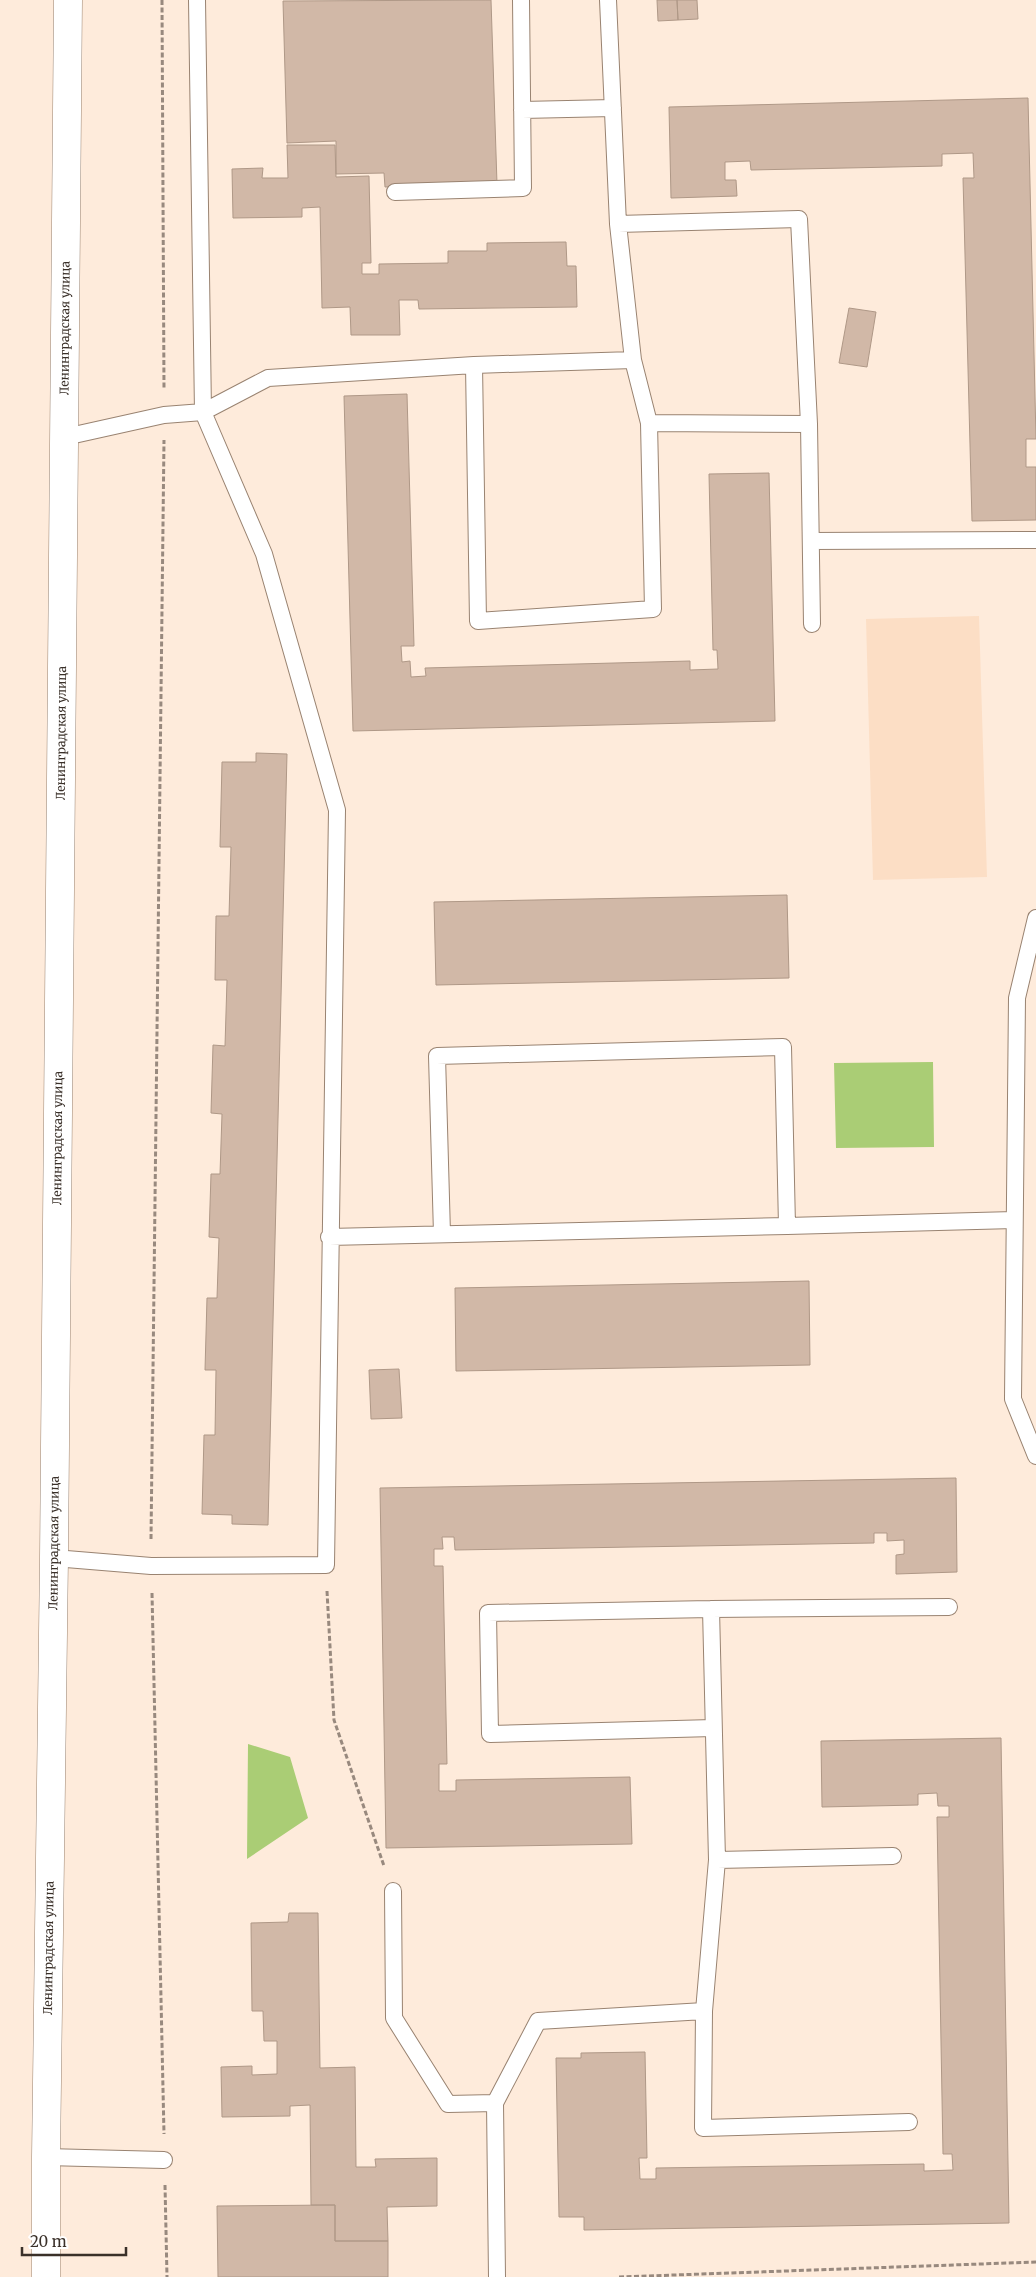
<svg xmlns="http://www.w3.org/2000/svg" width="1036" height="2277" font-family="Merriweather,serif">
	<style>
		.built { fill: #fcdec5 }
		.green { fill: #aacd75 }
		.building { fill: #d1b8a7; stroke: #af9887 }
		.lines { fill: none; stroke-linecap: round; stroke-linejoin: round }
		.service-casing { stroke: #998371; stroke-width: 18 }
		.tertiary-casing { stroke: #998371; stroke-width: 29 }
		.path { stroke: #98897e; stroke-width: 3; stroke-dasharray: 5 2.5; stroke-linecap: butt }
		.service { stroke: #fff; stroke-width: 16 }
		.tertiary { stroke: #fff; stroke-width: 28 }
		.labels { text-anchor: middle; stroke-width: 4; stroke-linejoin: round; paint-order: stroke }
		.street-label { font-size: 12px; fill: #3a3029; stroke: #fff }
	</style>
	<rect width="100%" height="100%" fill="#feebdb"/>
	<path class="built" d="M979,616L987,877L873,880L866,619Z"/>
	<path class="green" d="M933,1062L934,1147L836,1148L834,1063Z
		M248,1744L290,1757L308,1818L247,1859Z"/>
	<path class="building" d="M491,0L497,184L385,187L384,173L336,174V141L287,143L283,1Z
		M657,0H677L678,20L658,21Z
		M677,0H697L698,19L678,20Z
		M1028,98L1036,439H1026V467H1036V520L972,521L963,178H974L973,153L942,154V166L751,170L750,161L725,162V180H736L737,196L671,198L669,107Z
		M287,145H335L336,177L369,176L371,263H362V274H379V264L448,263V251H487V243L566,242L567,266H576L577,307L419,309L418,300H399L400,335H351L350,307L322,308L320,207L302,208V217L233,218L232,169L263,168L262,178H288Z
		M849,308L876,312L867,367L839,363Z
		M407,394L414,646H401L402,662L410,661L411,677L426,676L425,668L690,661V670L718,669L717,650H713L709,474L769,473L775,721L353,731L344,396Z
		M256,753L287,754L268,1525L232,1524V1515L202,1514L204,1435H215L216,1370H205L207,1298H217L219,1238L209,1237L211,1174H220L222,1114L211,1113L213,1045L225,1046L227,980H215L216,916H229L231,847H220L222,762H256Z
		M787,895L789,978L436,985L434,902Z
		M809,1281L810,1365L456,1371L455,1288Z
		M399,1369L402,1418L371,1419L369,1370Z
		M956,1478L957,1572L896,1574V1555L904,1554V1540L887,1541V1533H874V1543L455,1550L454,1537H442L443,1549H434V1566H443L447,1764H439V1791H456V1780L630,1777L632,1844L386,1848L380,1488Z
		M1001,1738L1009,2223L584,2230V2217H559L556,2058H581V2053L645,2052L647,2158H639L640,2179H656V2168L924,2164V2171L953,2170L952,2154H943L937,1817H949V1806H938L937,1793L918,1794V1805L822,1807L821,1741Z
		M289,1913H318L320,2068L355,2067L356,2167H376L375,2159L437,2158V2206L387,2207L388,2241H335V2205H311L310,2105L290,2106V2116L222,2117L221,2067L252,2066V2075L277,2074V2041H264L263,2011H252L251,1923L288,1922Z
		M335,2205V2241H388V2277H218L217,2206Z"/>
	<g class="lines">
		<defs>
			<path id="service" d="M197,0L203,412L268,378L474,365L633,360L649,423L653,609L478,621L474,365
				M608,0L618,224L633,360
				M522,110L613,108
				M395,192L523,188L521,0
				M618,224L799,219L809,424
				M649,423L809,424L812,624
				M811,541L1036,540
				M1036,918L1017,998L1013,1399L1036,1456
				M787,1226L1014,1220
				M329,1237L787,1226L783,1047L437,1056L442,1234
				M54,1558L151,1566L326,1565L337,810L264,554L203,412L164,415L65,437
				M711,1609L488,1613L490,1734L713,1728
				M717,1860L893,1856
				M393,1891L394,2018L448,2104L495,2103L497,2277
				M704,2011L717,1860L711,1609L949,1607
				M495,2103L538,2021L704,2011L703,2128L909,2122
				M46,2157L164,2160"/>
			<g id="tertiary">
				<path id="s1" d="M46,2277V2157L54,1558L68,0"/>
			</g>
		</defs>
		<use href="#service" class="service-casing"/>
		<use href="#tertiary" class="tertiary-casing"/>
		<path class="path" d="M162,0L164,389
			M151,1539L164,440
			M327,1591L334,1720L384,1866
			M152,1593L164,2134
			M165,2185L167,2277
			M619,2277L1036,2262"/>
		<use href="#service" class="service"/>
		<use href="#tertiary" class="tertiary"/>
	</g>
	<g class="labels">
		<g class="street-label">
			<text dy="4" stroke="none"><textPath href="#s1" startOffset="1949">Ленинградская улица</textPath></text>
			<text dy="4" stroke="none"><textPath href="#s1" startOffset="1544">Ленинградская улица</textPath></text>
			<text dy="4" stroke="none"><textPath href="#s1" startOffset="1139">Ленинградская улица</textPath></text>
			<text dy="4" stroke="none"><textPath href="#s1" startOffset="734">Ленинградская улица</textPath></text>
			<text dy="4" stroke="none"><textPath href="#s1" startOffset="329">Ленинградская улица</textPath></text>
		</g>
	</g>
	<path d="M22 2247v8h104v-8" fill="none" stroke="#3a3029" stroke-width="2.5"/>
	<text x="30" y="2247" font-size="15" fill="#3a3029" stroke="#ffffff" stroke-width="4" paint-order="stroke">20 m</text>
</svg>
